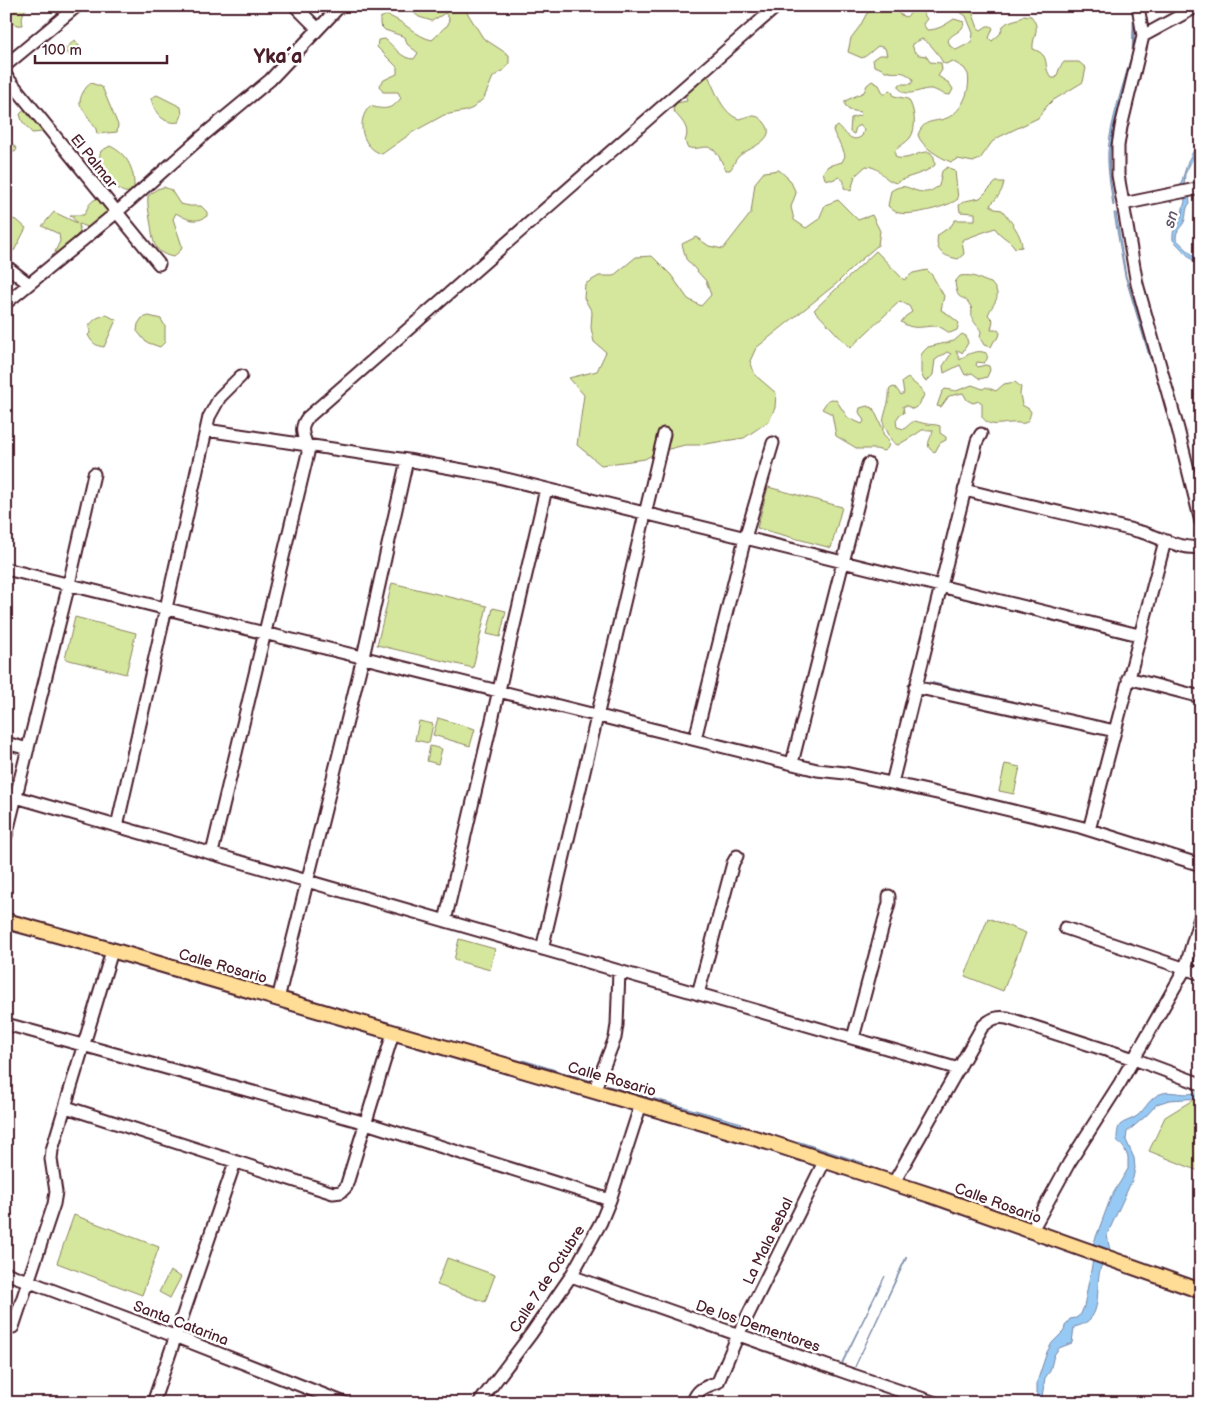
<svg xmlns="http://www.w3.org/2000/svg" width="1207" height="1409" font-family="'Balsamiq Sans',sans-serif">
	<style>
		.green { fill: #d4e79c; stroke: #8f8364 }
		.water { fill: #96caf4; stroke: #7886a4 }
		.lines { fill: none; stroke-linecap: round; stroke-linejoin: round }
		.stream { stroke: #7886a4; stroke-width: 2.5 }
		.minor-casing { stroke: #4a1f2b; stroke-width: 15 }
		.major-casing { stroke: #4a1f2b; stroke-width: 18 }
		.minor { stroke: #fff; stroke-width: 11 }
		.major { stroke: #ffdd96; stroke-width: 14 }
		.labels { text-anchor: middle; stroke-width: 5; stroke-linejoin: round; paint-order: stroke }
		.street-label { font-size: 15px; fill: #4a1f2b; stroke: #fff }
		.water-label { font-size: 16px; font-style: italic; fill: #615267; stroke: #fff }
		.district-label { font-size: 20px; font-weight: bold; fill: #4a1f2b; stroke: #fff }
	</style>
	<rect width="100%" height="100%" fill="#fff"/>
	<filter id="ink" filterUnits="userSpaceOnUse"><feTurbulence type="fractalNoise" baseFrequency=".02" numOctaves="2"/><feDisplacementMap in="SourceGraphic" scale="10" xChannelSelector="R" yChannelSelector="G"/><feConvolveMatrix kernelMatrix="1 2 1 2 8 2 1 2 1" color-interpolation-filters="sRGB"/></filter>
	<g filter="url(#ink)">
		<path class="green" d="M6,6H28C23,12 21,17 23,25C15,26 13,22 6,22Z
			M411,6H417L427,10L429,6H460L465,9L483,38L509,55V63L505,69L493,77L484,98L473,108L466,111L444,115L413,132L382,154C362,148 355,121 370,106C384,110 392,110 401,98L398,92H383L379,86L384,80L397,74V67L377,47L378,40L385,39C395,47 401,59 414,59L418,53L407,44L405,37L385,30L380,25V18L386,15C403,20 416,37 432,40C439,35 441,29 448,25L449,18L445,13L432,21L419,17L408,8Z
			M880,6L896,8L899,14L906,17L917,8L924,6L923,13L927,19L923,24L927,30C938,30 945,25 954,19L964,22C964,32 953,32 948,40L950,46L956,50L966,45L972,41L973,33L966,16L960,12L949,10L945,6H970L978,28L981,30L987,26H991L993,28L989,38L992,41L1000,34L1003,26L1008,22L1018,19L1024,15L1031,16C1042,30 1032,35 1033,49C1053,56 1041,67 1052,78H1056L1060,67L1064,62H1079L1086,68L1083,82L1052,101L1047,106L1038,118L999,137L992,142L980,159L973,162L958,159L951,162C939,157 922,147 918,135C924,118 934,123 947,118C963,111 971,89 968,74L964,68L952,61L946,64L943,63C938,54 931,43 922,39L912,44L914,51L919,55L926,56L930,62L941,63L942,70L938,76L949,83L953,89L950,95C942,95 938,90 931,89C920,88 907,100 898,87L900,84H911L913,81L912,78C901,69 899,74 889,72C883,71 880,67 874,66L873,59L879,55H887L885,48L878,46C872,50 869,55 862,58L848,52L851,38L860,26L867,13Z
			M75,40L81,49L71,57L67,52L60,57L56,52L59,50L57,47L60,44L65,49Z
			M702,76L709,77C715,91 723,114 739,119C749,116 757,113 764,122C780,140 747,148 738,157C734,161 734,166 730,170H726C722,164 720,156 715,151C707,142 697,152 687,147L685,141C691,127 681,121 673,110L676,103L687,101L685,94L687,90L697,86Z
			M872,81L879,85L884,95L889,90L892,92L894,96L908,99C915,108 917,129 910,138C906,143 899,146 895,151V155L897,158C913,160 916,151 930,152L934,157L935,165C924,175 908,175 896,183C881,179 884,168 866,166L855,176L851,191L844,188V181L839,177L832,180L825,179L823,172L828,166L842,162L845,156C843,146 836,140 833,130L838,126C846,133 852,144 862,136L864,130L860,125L856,127L854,134L850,132L851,118L861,115L860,112L849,110L845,105V101L864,92L867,85Z
			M91,83L102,87L118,125L117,132L97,134L96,129L80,105C79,97 85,87 91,83Z
			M157,95L181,107L182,115L179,122C163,125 154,112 151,98Z
			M28,107L48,127L43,132L32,133L22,121L20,114Z
			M6,137L17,149L15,152L6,151Z
			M110,146C129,155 135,171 134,191C132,191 127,193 125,192C116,191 101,168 100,160C99,157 100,154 101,151Z
			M948,167L955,171L958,199C948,207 911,216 899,213C894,212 892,209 888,206L891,191C906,181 909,191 923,192C929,193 934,189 939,186L942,171Z
			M779,170L790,180L796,193L791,207L794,220L806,228L819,219L825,205L838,200L858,220L872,215L880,231L878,245L856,264L836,284L756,348L750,361L755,375L776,393L775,408L769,421L744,438L699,445H685L657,452L645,459L601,465L577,445L584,395L569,378L597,371L606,352L594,342L591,328L592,312L584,298L585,284L599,276H613L636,257L652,256L671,275L688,299L701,306L711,295L706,281L686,259L682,244L696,237L709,246L723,249L751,213L755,183L764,172Z
			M996,182H1004C1002,193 997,198 990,205L995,209L1002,210C1010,220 1022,235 1022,247L1015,248C1010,239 1000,237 995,228L962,240L964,254L958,259C944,256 934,252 938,235L951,226L955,220H975V213L960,212L959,205L965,201L980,198Z
			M164,187L171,190L180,204L190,206H201L207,212V216C196,224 186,219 176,213L173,219L182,246L181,250L173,257C150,252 154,238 150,220C149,211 147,205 148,196L157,189Z
			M108,196L110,222L99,232L79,224L80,232L72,240V251L65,255L55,252L60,241L59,234L42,226L54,212L77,223L70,215H84C91,200 92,199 108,196Z
			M6,216L18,221L26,228L14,251L10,244L6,245Z
			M876,251L904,280L913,273L927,270L932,275L944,296L941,310L948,314L959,323L957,330L950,333C946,331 940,326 936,326C922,326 914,331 901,322L906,316L912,312L909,306L900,301L850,348L814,310Z
			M960,276C976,274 977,279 991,283C1004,297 993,302 988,315L993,320L991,330H998L1000,333L999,337L994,341L991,347L984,345L980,338L981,331C978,326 973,322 972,317C971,312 973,309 970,305C962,292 958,305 955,282Z
			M107,315L116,320L104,347C96,346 92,343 88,335L90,333L89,326C94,319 99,316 107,315Z
			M149,316L161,319L165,326V342L160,347L146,342L137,331L138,324L142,318Z
			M962,334L966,336L968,343L962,353L960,351H956L960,360C967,354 977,349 986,353C988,357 988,359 984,363L977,362L976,365L978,367L985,365L989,366L990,370L987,377L980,379L972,373L965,375L960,365L944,373L943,366L951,354L947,352L935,360L933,375L927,381L924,380L921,373V355L923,352L928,347L954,341Z
			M908,378L921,389L924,395L919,405L913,409L907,406H903L904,413L900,414L896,420L897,427L904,429C917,418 911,421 927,424C932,425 935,424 940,426V433L946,437V440L940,443L935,452C922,447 932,438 933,430H922C914,436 906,440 898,445C892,443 890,438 888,433C887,430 885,428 884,426C881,417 891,403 889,390L891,388L895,387L901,395L904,393L902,382Z
			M1015,382L1021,387L1020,394L1022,405L1029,409L1031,412C1030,416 1029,421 1025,423C1021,424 1016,422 1012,423C1000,423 991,429 982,417V403L979,401L973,403L967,400L963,393L949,396L941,407L937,406L942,392L945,389L956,391L972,385L983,389L986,387L996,391L1004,384Z
			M832,399L836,400L848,418L862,424L864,421L859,412L860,408L867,406L873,408L883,429V434L888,439C889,445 889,449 883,451L876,449H858L836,436L832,414L822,409L828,400Z
			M768,487L842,507L831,548L757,528Z
			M392,583L487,606L473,668L377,645Z
			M493,608L506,611L500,637L487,634Z
			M75,617L136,633L126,674L65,659Z
			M438,718L475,729L470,746L433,735Z
			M419,721L433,724L429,743L415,740Z
			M430,746L442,749L438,764L427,761Z
			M1005,764L1020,767L1014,794L999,791Z
			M988,918L1026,933L1003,991L965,976Z
			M459,939L495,949L490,970L454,960Z
			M1201,1095V1172L1149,1151L1165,1117Z
			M74,1215L159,1247L142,1295L57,1263Z
			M447,1258L495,1275L485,1302L437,1285Z
			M170,1271L181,1277L170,1298L159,1292Z"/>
		<path class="water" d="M1130,60H1132C1124,90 1113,120 1110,151C1108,169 1112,188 1114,205L1113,206C1111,188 1107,169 1108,151C1111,120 1122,89 1130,60Z
			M1201,137V142L1185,174L1184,186L1180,187L1188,161Z
			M1189,195L1190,203C1185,209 1187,212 1185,219C1183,228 1176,227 1176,239L1201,263V269L1173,240C1172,227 1177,228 1180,220C1183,214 1182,208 1185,202L1184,196Z
			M1114,213H1116L1126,276L1151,358L1150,359L1125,276Z
			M948,595L1130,639V640Z
			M929,682L1033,706L1032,707Z
			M523,1060L592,1081L591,1082L523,1061Z
			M605,1085L742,1123L741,1125L605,1087Z
			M1201,1089V1098L1169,1100L1157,1104L1146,1116L1127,1132L1126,1140L1134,1158L1135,1168L1133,1178L1107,1235L1110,1251L1093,1245L1111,1197L1128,1169V1157L1124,1148L1117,1140C1117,1136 1117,1129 1120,1125C1124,1121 1132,1120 1137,1116C1146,1109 1150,1096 1163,1093C1175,1090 1189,1099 1201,1089Z
			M797,1141L864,1163L863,1164L796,1142Z
			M906,1257H907L853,1371Z
			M1093,1260L1102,1264C1092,1287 1108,1320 1074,1327L1072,1343L1059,1348L1054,1355L1050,1371L1045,1378L1041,1403H1035L1037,1397V1382L1047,1352L1052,1343L1064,1331L1065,1326L1070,1319L1076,1318L1081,1314L1084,1306Z
			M885,1276L843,1362V1368L842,1362Z"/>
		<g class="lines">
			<path class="stream" d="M1133,49L1134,20"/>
			<defs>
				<path id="minor" d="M295,6L318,29
					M1138,6L1143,36L1121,127L1118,146V175L1137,284L1178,429L1201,522
					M1143,36L1198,6
					M6,65L77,6
					M6,76L159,264
					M1123,204L1201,188
					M6,266L29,284
					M6,303L117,212L206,133L270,80L340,6
					M206,430L407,460L490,475L1139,635
					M964,490C1023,504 1082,517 1141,532C1160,537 1180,550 1201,547
					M6,569L817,770L845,773L955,797L1080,827L1201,865
					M1128,678L1201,697
					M915,687L1115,731
					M695,739L745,538L773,443
					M6,743L28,749
					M792,763L868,464
					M892,783L977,441L981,434
					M16,797L959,1069
					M117,826L209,417L220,397L241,376
					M1089,830L1165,541
					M6,836L69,584L94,474
					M212,853L308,453C307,439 297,431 307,418L777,6
					M445,921L546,489
					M1065,928L1201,974
					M542,949L664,434
					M698,994L733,863L737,856
					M278,999L363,657L407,460
					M6,1024L366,1123L610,1200
					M853,1038L889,903V896
					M594,1091L615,1038L617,1025L619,971
					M66,1107L333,1193L341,1192L346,1187L393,1033
					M893,1184L982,1027C990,1020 995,1016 1007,1018L1134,1059L1201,1084
					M1031,1232L1069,1163L1120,1083L1185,969L1201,914
					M6,1273L177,1337L345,1403
					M571,1276L847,1373L936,1403
					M13,1327L54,1204L56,1192L51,1159L52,1150L112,951
					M153,1403L235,1162
					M479,1403L531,1334L571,1276L601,1222L610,1200L641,1104
					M692,1403C698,1388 703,1388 718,1382L738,1335L825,1160"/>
				<path id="major" d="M6,921L108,949L768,1142L933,1196L1201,1291"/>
			</defs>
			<use href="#minor" class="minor-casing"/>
			<use href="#major" class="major-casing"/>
			<use href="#minor" class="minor"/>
			<use href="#major" class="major"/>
		</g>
	</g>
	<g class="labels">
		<g class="street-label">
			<text transform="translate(94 161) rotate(51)" y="5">El Palmar</text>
			<text transform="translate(223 966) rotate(16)" y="5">Calle Rosario</text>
			<text transform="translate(612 1079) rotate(16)" y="5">Calle Rosario</text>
			<text transform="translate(998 1203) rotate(20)" y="5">Calle Rosario</text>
			<text transform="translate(768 1241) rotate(-64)" y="5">La Mala sebal</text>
			<text transform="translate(547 1279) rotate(-57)" y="5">Calle 7 de Octubre</text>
			<text transform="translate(181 1323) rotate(21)" y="5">Santa Catarina</text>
			<text transform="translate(758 1326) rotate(19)" y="5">De los Dementores</text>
		</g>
		<g class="water-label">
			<text transform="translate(1170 219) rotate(-74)" y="6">sn</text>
		</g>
		<g class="district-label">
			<text x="278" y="63">Yka´a</text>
		</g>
	</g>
	<rect width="1207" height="1409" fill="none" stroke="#fff" stroke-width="25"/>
	<rect x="12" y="12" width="1182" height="1384" fill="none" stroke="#4a1f2b" stroke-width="2" filter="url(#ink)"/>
	<path d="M35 55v8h132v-8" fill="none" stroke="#4a1f2b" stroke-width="2.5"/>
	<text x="42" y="55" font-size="15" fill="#4a1f2b" stroke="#ffffff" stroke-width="4" paint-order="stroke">100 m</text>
</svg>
